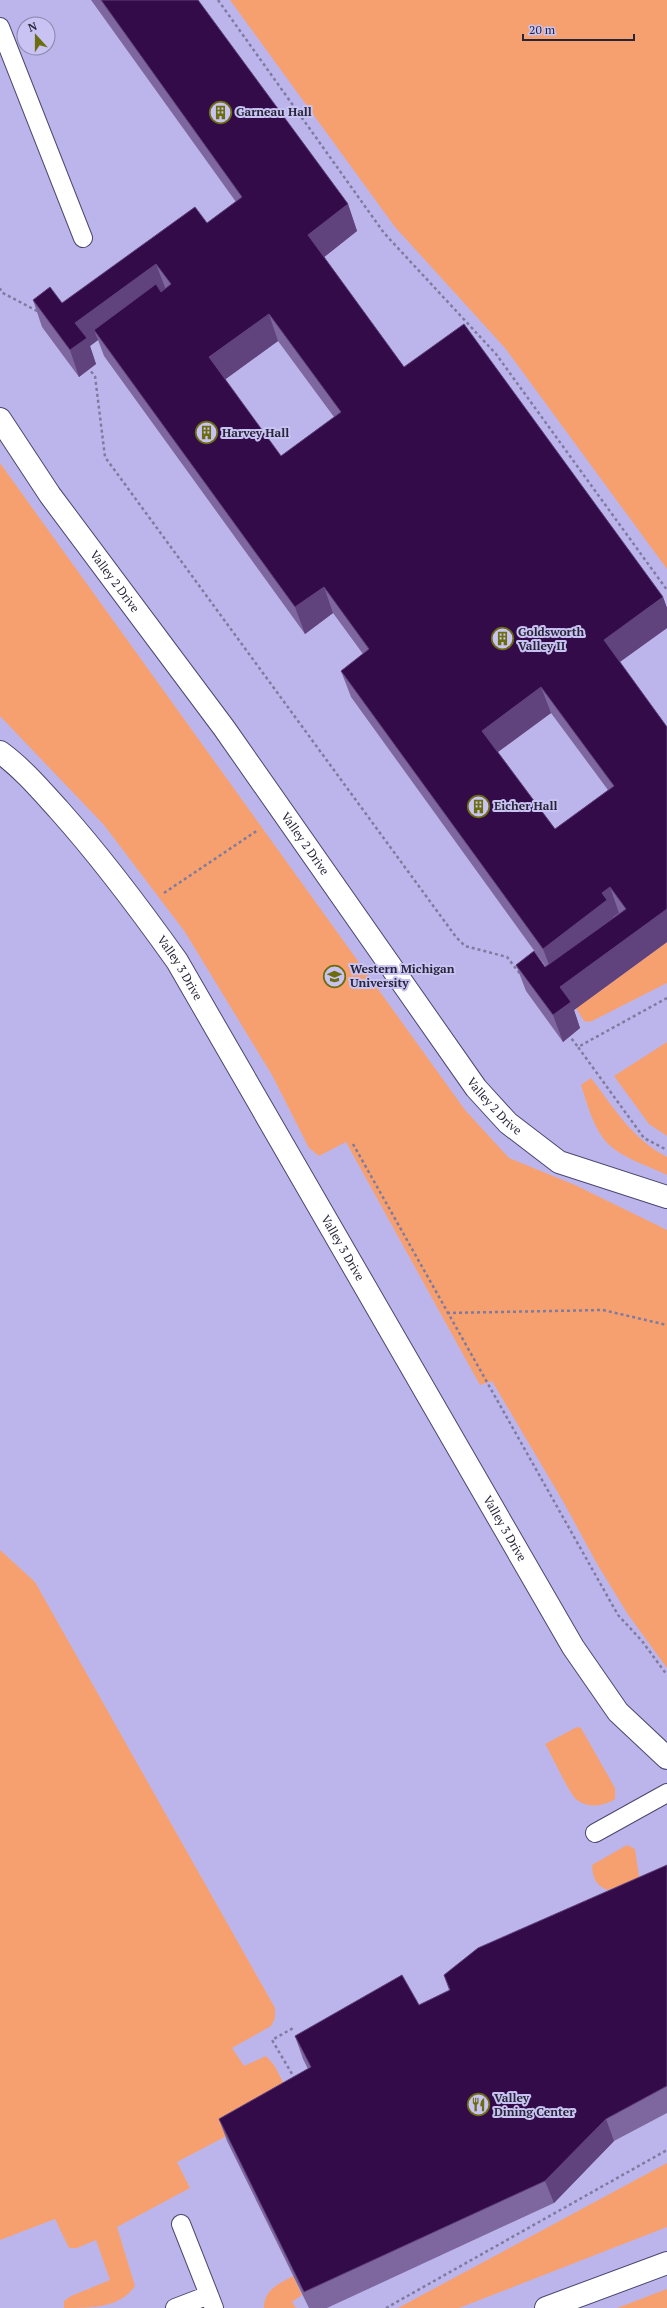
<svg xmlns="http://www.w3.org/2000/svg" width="667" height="2308" font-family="'PT Serif',serif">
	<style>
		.built { fill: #bcb5ec; fill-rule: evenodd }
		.green { fill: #f6a070 }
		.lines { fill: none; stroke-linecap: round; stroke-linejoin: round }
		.service-casing { stroke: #4c466f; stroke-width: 20 }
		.minor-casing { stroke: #4c466f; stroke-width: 24 }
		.path { stroke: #7f7b9e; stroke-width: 2.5; stroke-dasharray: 3 3; stroke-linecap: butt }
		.service { stroke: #fff; stroke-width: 18 }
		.minor { stroke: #fff; stroke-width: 22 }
		.wall { fill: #7e679e; fill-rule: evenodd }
		.shaded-wall { fill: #60427c }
		.building { fill: #330b49; stroke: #60427c; fill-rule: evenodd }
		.labels { text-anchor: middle; stroke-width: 4; stroke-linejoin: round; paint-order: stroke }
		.poi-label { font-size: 12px; font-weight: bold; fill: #282538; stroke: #c8c3f3; text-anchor: start }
		.street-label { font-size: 12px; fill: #282538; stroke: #c8c3f3 }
	</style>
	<rect width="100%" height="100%" fill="#c8c3f3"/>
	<path class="built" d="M0,0H667V2308H0ZM24,24H48V48H24Z"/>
	<path class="green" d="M230,0H667V569L505,348L395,227Z
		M0,463L465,1110L509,1158L575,1185L667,1230V1668L627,1613L596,1562L564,1503L492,1381L480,1385L346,1142L319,1156L309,1148L272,1075L185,932L104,825L0,716Z
		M667,942V983L590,1022L584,1021L576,1008Z
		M667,1042V1136L649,1124L614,1076Z
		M591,1078C615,1109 631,1138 667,1157V1175C647,1165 617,1157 603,1138C592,1123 587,1103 581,1085Z
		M0,1550L35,1582L275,2008V2018L271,2026L232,2048L244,2066L266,2056L274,2065L293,2101L177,2162L190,2188L117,2227L135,2286C120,2308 92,2308 64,2308V2301L71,2296L110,2280L96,2240L77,2248H69L55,2219L0,2240Z
		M577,1727L581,1728L615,1788V1799C604,1806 589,1809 577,1800C569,1794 552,1755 545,1744Z
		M627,1845L635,1849L639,1877L636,1881L607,1890C595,1884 593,1878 592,1865Z
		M667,2163V2227L459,2308H398Z
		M293,2276L302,2295L292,2302L296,2308H264C264,2290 278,2284 293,2276Z
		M667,2289V2308H617Z"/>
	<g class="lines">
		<defs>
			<path id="service" d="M0,27L83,238
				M595,1833L667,1793
				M181,2224L209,2295
				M175,2308L209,2295L214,2308"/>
			<g id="minor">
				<path id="s1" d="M0,419L50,495L224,728L476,1088L508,1123L559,1162L667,1197"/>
				<path id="s2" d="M0,752C22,768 40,789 59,810C101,857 140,909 177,961L573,1647L618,1712L667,1758"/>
				<path d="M546,2308L667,2263"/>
			</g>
		</defs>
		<use href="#service" class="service-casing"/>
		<use href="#minor" class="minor-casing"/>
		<path class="path" d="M218,0L384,233L496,354L667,590
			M0,288L1,292L39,312
			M87,367L95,376L105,457L456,937L465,946L507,957L521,975
			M164,893L258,830
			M667,998L578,1047L644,1138L667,1150
			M568,1034L578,1047
			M353,1144L618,1615L642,1641L667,1675
			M447,1313L603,1310L667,1325
			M295,2079L272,2040L295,2027
			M386,2308L667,2150"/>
		<use href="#service" class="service"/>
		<use href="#minor" class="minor"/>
	</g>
	<path class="wall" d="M91,0H198L348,204L357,231L324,257L404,367L663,597L667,608V628L619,662L667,727V942L574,1010L580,1028L563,1042L526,991L516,965L545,967H546L351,697L341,671L363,654L333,613L305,634L104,356L98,340L90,346L96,364L79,377L42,327L33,300L62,303L207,223L236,202ZM278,341L334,417L281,456L225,379ZM551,713L608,790L555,829L498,752Z
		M667,1865V2113L614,2141L554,2203L327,2308H309L227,2141L219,2119L308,2069L303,2059L295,2036L419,2005L449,1990L444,1975Z"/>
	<path class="shaded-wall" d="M348,204L357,231L318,262L308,235Z
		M156,264L166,290L94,330L98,340L90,346L96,364L79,377L70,350L75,323Z
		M269,314L278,341L219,384L209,357Z
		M324,587L333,613L305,634L295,607Z
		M663,597L667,608V628L613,667L604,640Z
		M541,687L551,713L491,757L482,731Z
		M610,887L619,913L613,917L616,926L553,975L543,949L602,893Z
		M667,909V942L574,1010L580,1028L563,1042L553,1015L560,987Z
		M606,2119L614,2141L554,2203L545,2181Z"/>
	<path class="building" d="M101,0H198L348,204L308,235L404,367L464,324L663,597L604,640L667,727V909L560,987L571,1002L553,1015L516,965L534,951L545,967L626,909L610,887L602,893L607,900L543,949L341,671L369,649L324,587L295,607L94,330L156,284L161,292L171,284L156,264L75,323L87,338L70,350L33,300L50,287L62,303L195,207L207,223L242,197ZM269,314L341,412L281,456L209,357ZM541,687L614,786L555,829L482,731Z
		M667,1865V2086L606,2119L545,2181L304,2292L219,2119L311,2067L295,2036L402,1975L419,2005L450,1990L444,1975L478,1948Z"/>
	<defs>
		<symbol id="building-ring" viewBox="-11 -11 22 22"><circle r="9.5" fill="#c8c3f3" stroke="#6c6d0e" stroke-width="1.5"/><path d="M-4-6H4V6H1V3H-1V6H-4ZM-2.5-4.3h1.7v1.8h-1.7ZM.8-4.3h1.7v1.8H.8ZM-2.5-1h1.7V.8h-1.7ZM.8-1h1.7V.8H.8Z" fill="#6c6d0e"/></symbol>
		<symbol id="university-ring" viewBox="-11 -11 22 22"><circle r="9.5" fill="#c8c3f3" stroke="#6c6d0e" stroke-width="1.5"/><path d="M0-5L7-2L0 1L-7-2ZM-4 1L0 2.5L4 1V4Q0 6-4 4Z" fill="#6c6d0e"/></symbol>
		<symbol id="restaurant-ring" viewBox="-11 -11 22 22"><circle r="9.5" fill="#c8c3f3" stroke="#6c6d0e" stroke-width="1.5"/><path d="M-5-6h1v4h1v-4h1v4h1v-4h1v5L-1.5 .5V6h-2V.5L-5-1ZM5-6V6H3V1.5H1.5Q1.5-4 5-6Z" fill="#6c6d0e"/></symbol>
	</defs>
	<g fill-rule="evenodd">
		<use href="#building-ring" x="208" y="100" width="25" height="25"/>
		<use href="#building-ring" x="194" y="420" width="25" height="25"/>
		<use href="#building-ring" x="490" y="626" width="25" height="25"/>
		<use href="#building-ring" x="466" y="794" width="25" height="25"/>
		<use href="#university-ring" x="322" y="964" width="25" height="25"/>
		<use href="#restaurant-ring" x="466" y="2092" width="25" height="25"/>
	</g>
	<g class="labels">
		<g class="poi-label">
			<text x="236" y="116">Garneau Hall</text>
			<text x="222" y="437">Harvey Hall</text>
			<text x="518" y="636">Goldsworth<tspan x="518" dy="14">Valley II</tspan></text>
			<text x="494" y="810">Eicher Hall</text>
			<text x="350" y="973">Western Michigan<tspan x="350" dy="14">University</tspan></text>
			<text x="494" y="2102">Valley<tspan x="494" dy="14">Dining Center</tspan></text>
		</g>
		<g class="street-label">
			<text dy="4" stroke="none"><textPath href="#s1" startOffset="199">Valley 2 Drive</textPath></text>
			<text dy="4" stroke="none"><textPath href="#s1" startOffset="523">Valley 2 Drive</textPath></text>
			<text dy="4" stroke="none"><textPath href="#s2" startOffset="282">Valley 3 Drive</textPath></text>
			<text dy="4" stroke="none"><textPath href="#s1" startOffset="847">Valley 2 Drive</textPath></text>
			<text dy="4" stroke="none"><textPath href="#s2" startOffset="606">Valley 3 Drive</textPath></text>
			<text dy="4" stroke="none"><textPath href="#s2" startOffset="930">Valley 3 Drive</textPath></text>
		</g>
	</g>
	<g transform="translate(36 36) rotate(339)"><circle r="19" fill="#c8c3f3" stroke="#8884a8"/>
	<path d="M0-3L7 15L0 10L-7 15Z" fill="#6c6d0e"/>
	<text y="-6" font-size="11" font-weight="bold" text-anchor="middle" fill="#282538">N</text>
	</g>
	<path d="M523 34v6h111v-6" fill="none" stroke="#282538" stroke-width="2"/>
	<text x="529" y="34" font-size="12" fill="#282538" stroke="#c8c3f3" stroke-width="3" paint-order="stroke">20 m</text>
</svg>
